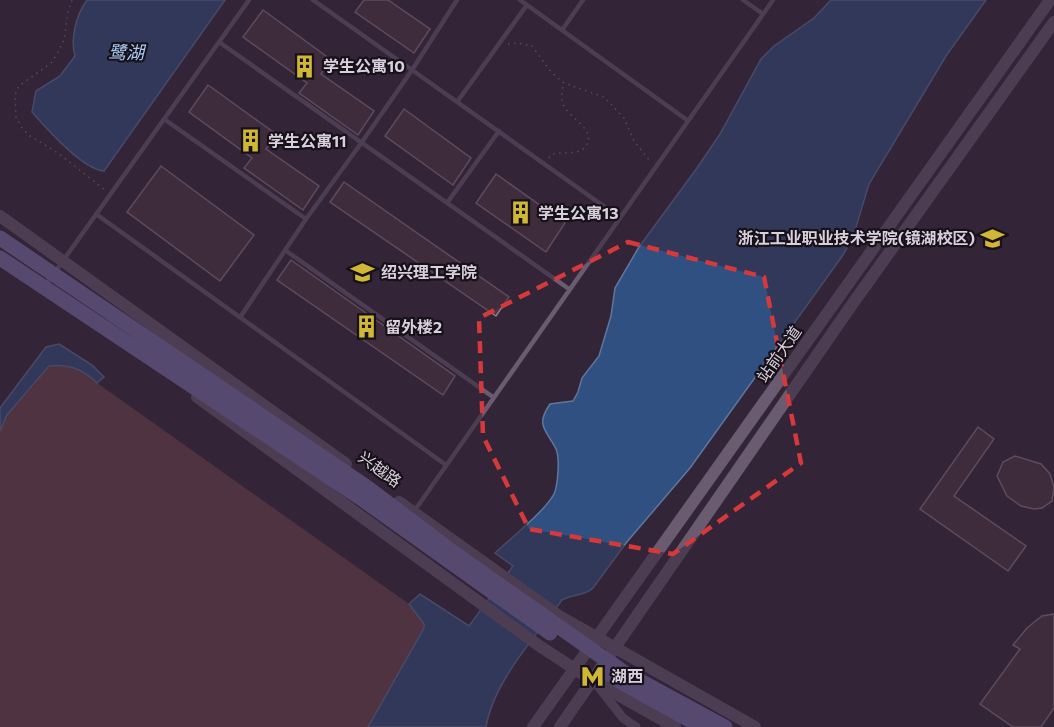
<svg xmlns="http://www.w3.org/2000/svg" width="1054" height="727" font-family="Commissioner,'Noto Sans SC',sans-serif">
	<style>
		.green { fill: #73454b }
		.water { fill: #2f5081; stroke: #62769d; stroke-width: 1.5 }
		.building { fill: #4d3643; stroke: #937987; stroke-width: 1.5 }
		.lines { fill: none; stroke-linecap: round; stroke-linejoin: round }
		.path { stroke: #837888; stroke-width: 1.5; stroke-dasharray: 1.5 4.5; stroke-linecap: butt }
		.service { stroke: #6a5b71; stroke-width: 4.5 }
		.minor { stroke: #6a5b71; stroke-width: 9 }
		.secondary { stroke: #6a5b71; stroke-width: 12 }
		.trunk { stroke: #7f77b2; stroke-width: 15 }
		.marked { fill: none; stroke: #d6393a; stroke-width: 4.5; stroke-dasharray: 12 8; stroke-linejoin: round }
		.labels { text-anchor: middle; stroke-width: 4.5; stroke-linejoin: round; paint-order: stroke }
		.poi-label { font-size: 16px; font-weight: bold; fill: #d9d0dd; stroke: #17111a; text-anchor: start }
		.street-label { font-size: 16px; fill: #d9d0dd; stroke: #17111a }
		.water-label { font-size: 18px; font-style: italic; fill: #accbf8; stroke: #17111a }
	</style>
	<rect width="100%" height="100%" fill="#332538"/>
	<path class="green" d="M53,365C72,366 83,369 97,383L409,604L424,624V628L368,727H0V431L7,415L35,384L43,371Z"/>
	<path class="water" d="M87,0H225L104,171C82,169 47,129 32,112L36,91L60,76L75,56C70,39 76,15 87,0Z
		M831,0H986L946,56L869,184L853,237L843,255L690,468L626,543L593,588C585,596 572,594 562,600C535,637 494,681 486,727H368L424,628V624L409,604L420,594L469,626L513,566L495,553C510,539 545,511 554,494C558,485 560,458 556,449C546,429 535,426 550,404L573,401L578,392L582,378L599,356L611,316L615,288L639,247L697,168L720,134L761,59L774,46L814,18Z
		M59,344L92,365L104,377L97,383C83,369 69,364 49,366L7,415L0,431V408L46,347Z"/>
	<path class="building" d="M364,0H388L430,29L414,53L355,12Z
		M263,10L330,59L321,74L374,111L358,135L299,93L307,83L243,37Z
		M208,85L276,134L266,149L319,186L303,210L244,168L252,158L189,112Z
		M404,109L471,158L453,185L385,136Z
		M161,166L254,235L220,281L127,212Z
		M496,174L565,223L546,252L476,203Z
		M344,182L509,297L496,316L330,202Z
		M291,260L455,376L443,395L277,280Z
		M978,427L994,439L954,496L1026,546L1008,571L920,509Z
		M1015,456L1041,464L1050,474L1054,487L1052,501L1042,508L1034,509L1021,506L1007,496L997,476L1003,462Z
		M1054,614V708L1041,727H1013L980,704L1020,649L1013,645L1027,628L1042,616Z"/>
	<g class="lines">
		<path class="path" d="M72,0L68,11L64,40L58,52L51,63L19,86L15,95L16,117L22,128L30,136L58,153L105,190
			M508,44L518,43L532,46L551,72L564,83L604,97L624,118L634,141L650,161
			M549,158L551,155C560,151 576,155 583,149C602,132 567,117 563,104C561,98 562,91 563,85"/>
		<path class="service" d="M313,0L412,70L457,0
			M520,0L687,120
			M743,0L763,14
			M562,30L583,0
			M219,42L569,289
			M457,102L527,5
			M164,119L306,219L362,142L412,70L619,217
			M447,203L499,131
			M96,214L446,465
			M285,250L493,397
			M45,286L249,0
			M241,316L306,219
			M415,510L773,0"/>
		<path class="minor" d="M597,685L623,718L636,727"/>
		<path class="secondary" d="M0,216L346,464
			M197,397L538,645L593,681L675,727
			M399,502L559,616L755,727
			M533,727L1050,0
			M560,727L851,306L1054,22"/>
		<path class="trunk" d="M0,238L368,488L454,553L622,671L725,727
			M0,258L362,499L550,633
			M602,669L619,681L702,727"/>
	</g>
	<path d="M0 0H1054V727H0ZM628,242L764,277L801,463L673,554L529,529L483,436L479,318Z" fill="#332538" fill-opacity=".55" fill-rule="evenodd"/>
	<path class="marked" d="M628,242L764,277L801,463L673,554L529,529L483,436L479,318Z"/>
	<defs>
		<symbol id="building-bare" viewBox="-9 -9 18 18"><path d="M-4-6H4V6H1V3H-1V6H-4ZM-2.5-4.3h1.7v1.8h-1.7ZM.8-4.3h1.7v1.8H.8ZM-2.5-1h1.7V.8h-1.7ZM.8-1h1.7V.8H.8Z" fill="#d0b736" stroke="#17111a" stroke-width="2.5" paint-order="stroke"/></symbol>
		<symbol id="university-bare" viewBox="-9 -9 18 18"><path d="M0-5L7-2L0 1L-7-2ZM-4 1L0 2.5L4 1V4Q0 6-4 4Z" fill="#d0b736" stroke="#17111a" stroke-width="2.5" paint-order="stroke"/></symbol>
		<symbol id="metro-bare" viewBox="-9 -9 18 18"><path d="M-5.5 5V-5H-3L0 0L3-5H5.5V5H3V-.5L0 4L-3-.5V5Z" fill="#d0b736" stroke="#17111a" stroke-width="2.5" paint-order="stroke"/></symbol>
	</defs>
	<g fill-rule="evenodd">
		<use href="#building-bare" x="288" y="50" width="33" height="33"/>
		<use href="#building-bare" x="234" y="124" width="33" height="33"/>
		<use href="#building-bare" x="504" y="196" width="33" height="33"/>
		<use href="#university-bare" x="976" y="222" width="33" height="33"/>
		<use href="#university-bare" x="346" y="256" width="33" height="33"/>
		<use href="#building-bare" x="350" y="310" width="33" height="33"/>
		<use href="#metro-bare" x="576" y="660" width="33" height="33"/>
	</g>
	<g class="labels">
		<g class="poi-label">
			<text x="323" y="72">学生公寓10</text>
			<text x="268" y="147">学生公寓11</text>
			<text x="538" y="219">学生公寓13</text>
			<text x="975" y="244" text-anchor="end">浙江工业职业技术学院(镜湖校区)</text>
			<text x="381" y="278">绍兴理工学院</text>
			<text x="385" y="333">留外楼2</text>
			<text x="611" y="682">湖西</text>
		</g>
		<g class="street-label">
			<text transform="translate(779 354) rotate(-55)" y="6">站前大道</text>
			<text transform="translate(380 469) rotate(36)" y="6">兴越路</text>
		</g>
		<g class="water-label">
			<text x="126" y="59">鹭湖</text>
		</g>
	</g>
</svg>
